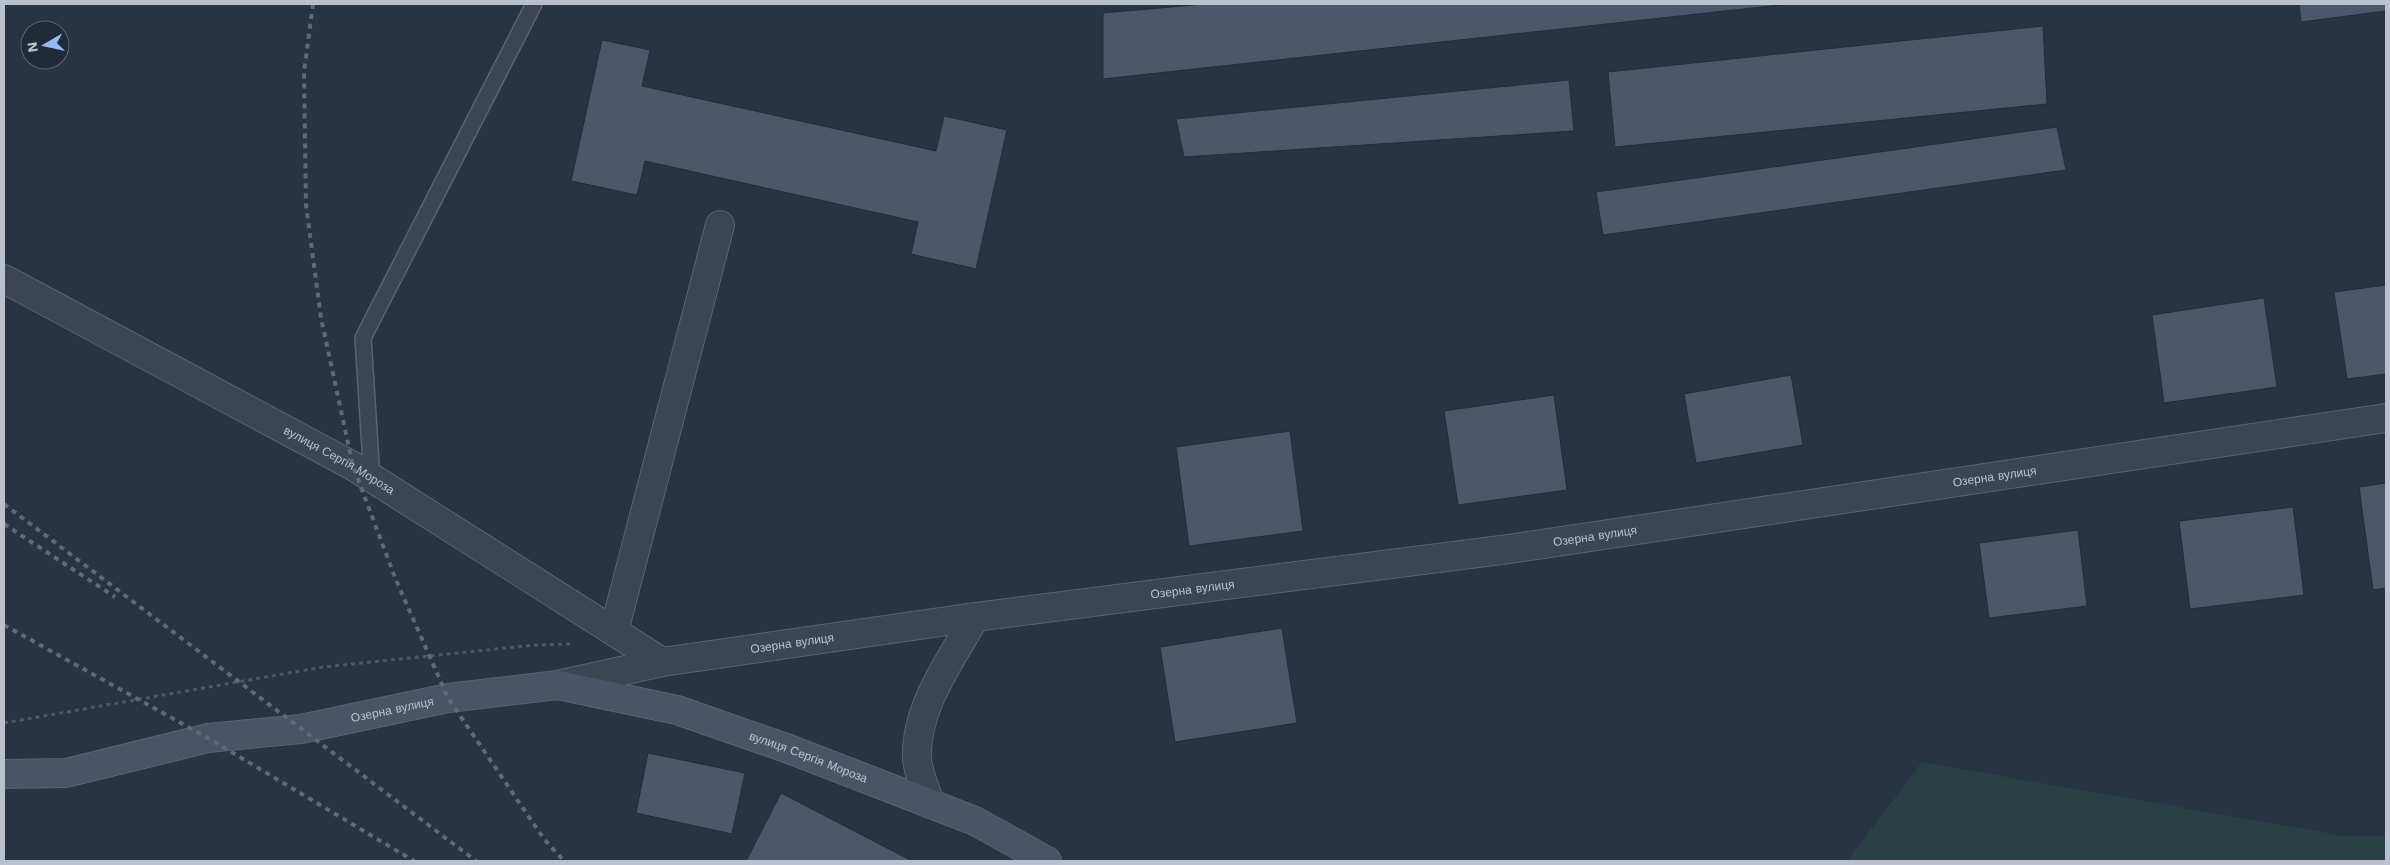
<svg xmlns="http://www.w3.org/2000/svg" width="2390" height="865" font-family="'Work Sans',sans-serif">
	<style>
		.green { fill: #2a4044 }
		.building { fill: #4d5769; stroke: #232c3a }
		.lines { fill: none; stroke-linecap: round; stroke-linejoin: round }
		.lane-casing { stroke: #5b6370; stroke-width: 18 }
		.street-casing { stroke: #5b6370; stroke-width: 30 }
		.secondary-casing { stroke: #5b6370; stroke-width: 30 }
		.path { stroke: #495d60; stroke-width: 3; stroke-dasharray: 4 4; stroke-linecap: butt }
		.lane { stroke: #3d4553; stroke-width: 15 }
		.street { stroke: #3d4553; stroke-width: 28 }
		.secondary { stroke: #4b5466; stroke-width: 28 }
		.rail { stroke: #5f697a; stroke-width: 4; stroke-dasharray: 5 5; stroke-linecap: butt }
		.labels { text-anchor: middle; stroke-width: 4.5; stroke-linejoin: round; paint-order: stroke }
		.street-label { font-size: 12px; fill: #bac1cc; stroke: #212a38 }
	</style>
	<rect width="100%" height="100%" fill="#283343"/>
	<path class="green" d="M1922,762L2344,836H2386V861H1847Z"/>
	<path class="building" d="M1205,4H1789L1103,79V13Z
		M2299,4H2386V11L2301,22Z
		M2043,26L2047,104L1615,147L1608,72Z
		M602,40L650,50L642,86L936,151L944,116L1007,130L976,269L911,254L918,222L645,161L637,195L571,181Z
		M1569,80L1574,131L1184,157L1176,119Z
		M2057,127L2066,170L1603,235L1596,192Z
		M2386,285V374L2347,379L2334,292Z
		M2264,298L2277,387L2164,403L2152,315Z
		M1791,375L1803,445L1696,463L1684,394Z
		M1554,395L1567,490L1458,505L1444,411Z
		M1290,431L1303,531L1189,546L1176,447Z
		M2386,483V588L2373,590L2359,487Z
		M2293,507L2304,595L2190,609L2179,521Z
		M2078,530L2087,606L1989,618L1979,543Z
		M1282,628L1297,723L1175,742L1160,647Z
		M648,753L745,773L732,834L636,813Z
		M781,793L912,861H746Z"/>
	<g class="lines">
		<defs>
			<path id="lane" d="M372,479L363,338L534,4"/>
			<g id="street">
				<path id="s1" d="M4,279L353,466L662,662"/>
				<path d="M614,631L720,225"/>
				<path id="s2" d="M558,685L662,662L975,617L1509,549L2386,418"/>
				<path d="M930,804C926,790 918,773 917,759C915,707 951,660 975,617"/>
			</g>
			<g id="secondary">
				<path id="s3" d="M4,774L66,773L208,738L301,729L448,698L558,685L677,710L789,749L975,821L1047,861"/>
			</g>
		</defs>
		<use href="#lane" class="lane-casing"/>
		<use href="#street" class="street-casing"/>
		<use href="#secondary" class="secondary-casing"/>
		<path class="path" d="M4,723L323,667L535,645L570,644"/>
		<use href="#lane" class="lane"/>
		<use href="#street" class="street"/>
		<use href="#secondary" class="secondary"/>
		<path class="rail" d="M313,4L304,72L306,205L321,318L353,466L396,580L448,698L544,839L564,861
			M4,504L476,861
			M4,524L115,597
			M4,625L208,738L414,861"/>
	</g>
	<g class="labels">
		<g class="street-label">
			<text dy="4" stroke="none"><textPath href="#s1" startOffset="381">вулиця Сергія Мороза</textPath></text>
			<text dy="4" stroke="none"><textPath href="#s2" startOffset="1452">Озерна вулиця</textPath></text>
			<text dy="4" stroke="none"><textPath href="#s2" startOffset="1048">Озерна вулиця</textPath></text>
			<text dy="4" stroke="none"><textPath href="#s2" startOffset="642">Озерна вулиця</textPath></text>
			<text dy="4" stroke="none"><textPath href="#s2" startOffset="238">Озерна вулиця</textPath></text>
			<text dy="4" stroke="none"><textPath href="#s3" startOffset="395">Озерна вулиця</textPath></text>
			<text dy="4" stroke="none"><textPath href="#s3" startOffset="824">вулиця Сергія Мороза</textPath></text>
		</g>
	</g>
	<rect width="2390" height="865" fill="none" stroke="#bac1cc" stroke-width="10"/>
	<g transform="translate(45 45) rotate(261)"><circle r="24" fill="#212a38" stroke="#5e6673"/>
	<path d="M0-4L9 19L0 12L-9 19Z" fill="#96b8f5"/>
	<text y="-8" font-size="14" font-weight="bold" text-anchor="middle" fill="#bac1cc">N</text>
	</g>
</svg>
